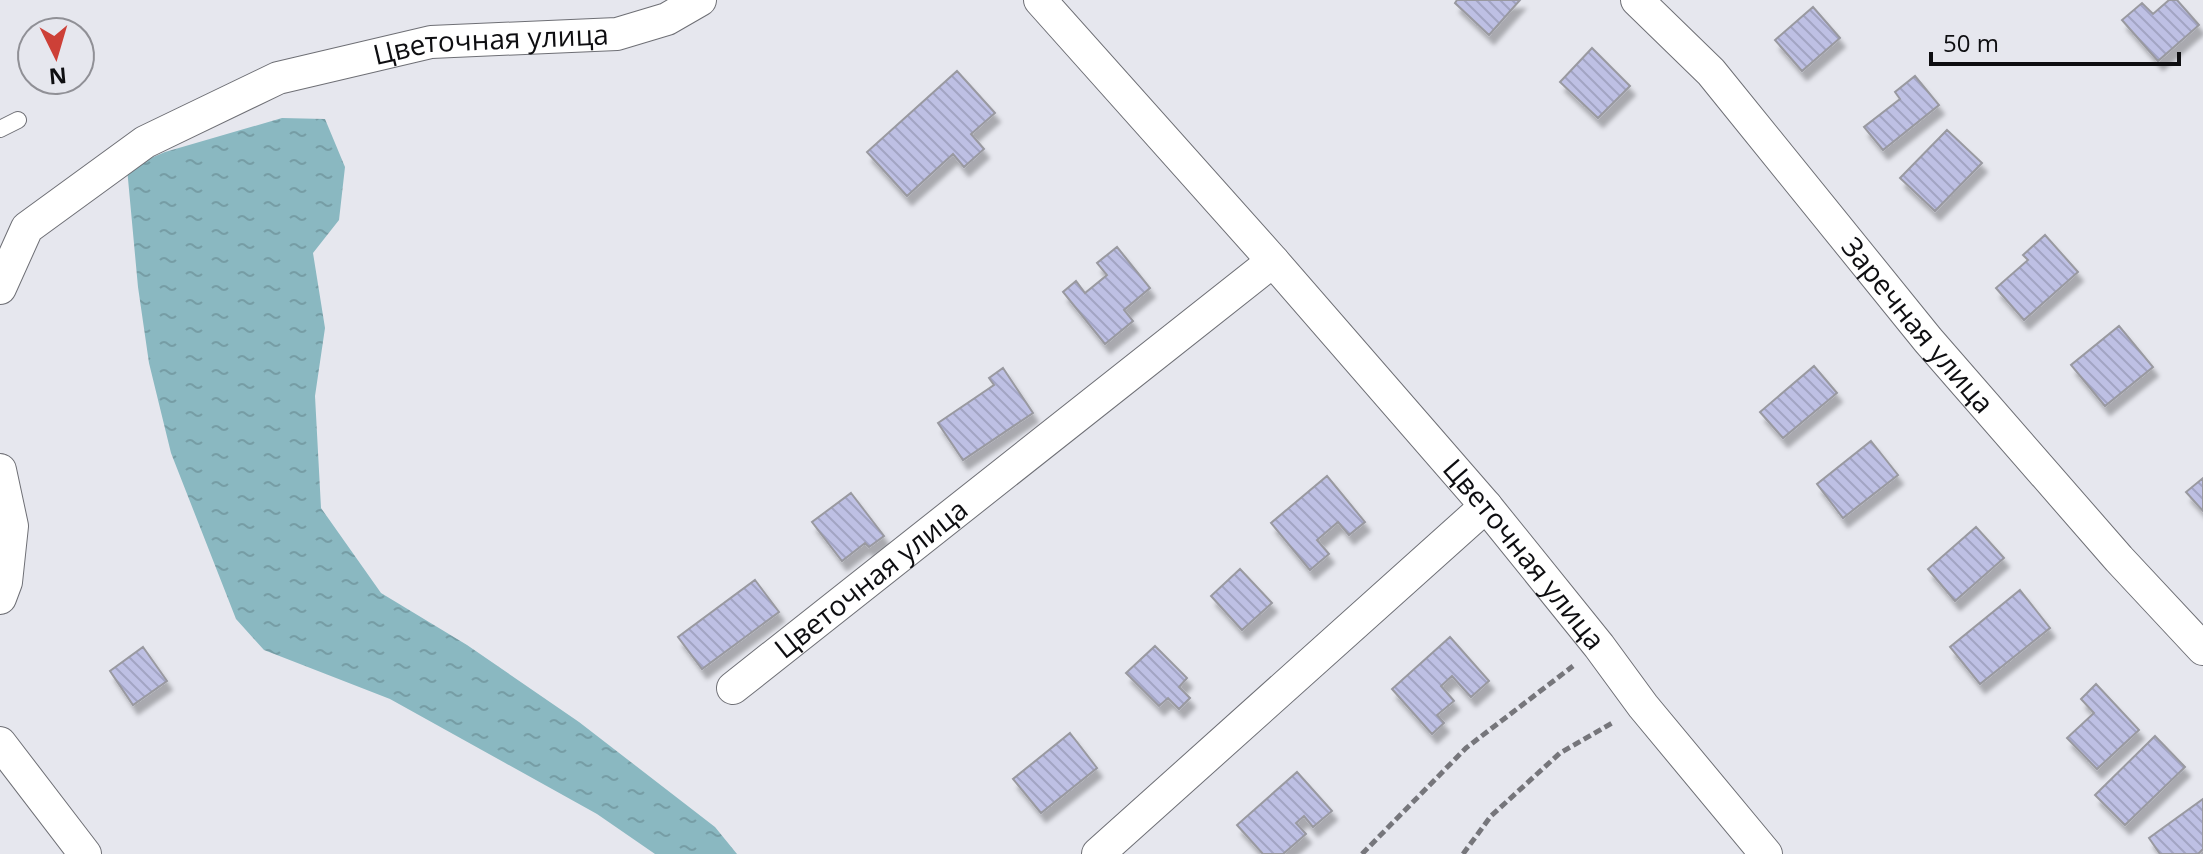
<svg xmlns="http://www.w3.org/2000/svg" width="2203" height="854" font-family="'Open Sans',sans-serif">
	<style>
		.water { fill: url(#water-ripples) }
		.building { fill: url(#building-back-hatch); stroke: #9999a0; stroke-width: 2; filter: url(#shadow) }
		.lines { fill: none; stroke-linecap: round; stroke-linejoin: round }
		.lane-casing { stroke: #6e6f75; stroke-width: 18 }
		.street-casing { stroke: #6e6f75; stroke-width: 34 }
		.path { stroke: #76767b; stroke-width: 5; stroke-dasharray: 8 4; stroke-linecap: butt }
		.lane { stroke: #fff; stroke-width: 16 }
		.street { stroke: #fff; stroke-width: 32 }
		.labels { text-anchor: middle; stroke-width: 6; stroke-linejoin: round; paint-order: stroke }
		.street-label { font-size: 28px; fill: #0e0e11; stroke: #e6e7ee }
	</style>
	<defs>
		<pattern id="water-ripples" width="26" height="14" patternUnits="userSpaceOnUse" patternTransform="scale(2)"><rect width="26" height="14" fill="#8ab8c1"/><path d="M2 4q2-2 4 0t4 0M15 11q2-2 4 0t4 0" fill="none" stroke="#769da5"/></pattern>
		<pattern id="building-back-hatch" width="6" height="6" patternUnits="userSpaceOnUse" patternTransform="scale(2)"><rect width="6" height="6" fill="#bec0e4"/><path d="M-1 5l2 2M0 0l6 6M5-1l2 2" fill="none" stroke="#a2a4c3"/></pattern>
		<filter id="shadow"><feDropShadow dx="5" dy="9" stdDeviation="2" flood-color="#0004"/></filter>
	</defs>
	<rect width="100%" height="100%" fill="#e6e7ee"/>
	<path class="water" d="M282,118L325,119L345,167L339,220L313,253L325,328L315,396L321,508L381,593L467,645L579,722L715,827L737,854H655L597,814L390,699L264,650L236,619L171,453L149,363L138,287L127,168L165,152Z"/>
	<path class="building" d="M1457,0H1520L1489,35L1455,3Z
		M2169,0H2177L2199,25L2158,61L2122,20L2142,3L2153,14Z
		M1813,7L1840,38L1802,71L1775,40Z
		M1592,48L1630,86L1598,118L1560,82Z
		M957,71L995,113L971,134L984,149L964,167L953,154L907,196L867,152Z
		M1915,76L1939,105L1883,150L1864,127L1900,99L1895,92Z
		M1947,130L1982,163L1935,211L1900,178Z
		M2045,235L2078,272L2024,320L1996,288L2028,260L2023,255Z
		M1117,247L1150,288L1124,310L1133,321L1105,344L1063,292L1076,281L1085,293L1107,275L1097,263Z
		M2119,326L2153,367L2105,406L2071,365Z
		M1814,366L1837,393L1783,438L1760,412Z
		M1003,368L1033,413L963,460L938,423L994,385L989,378Z
		M1871,441L1898,475L1843,518L1817,484Z
		M1327,476L1365,522L1349,535L1338,522L1317,540L1329,554L1310,570L1271,523Z
		M2203,478V511L2186,492Z
		M851,493L884,536L869,547L865,543L842,561L812,522Z
		M1976,527L2004,558L1955,601L1928,569Z
		M1240,569L1272,603L1242,630L1211,596Z
		M755,580L779,612L702,669L678,637Z
		M2020,590L2050,628L1980,684L1950,647Z
		M1450,637L1489,681L1471,697L1452,676L1441,686L1454,701L1437,715L1444,723L1432,734L1392,689Z
		M1155,646L1187,678L1179,687L1190,698L1179,709L1168,698L1159,706L1126,673Z
		M143,647L167,681L133,705L110,671Z
		M2096,684L2139,730L2097,769L2067,738L2094,713L2081,699Z
		M1070,733L1097,768L1041,813L1013,779Z
		M2155,736L2185,767L2125,825L2095,795Z
		M1297,772L1332,811L1313,827L1304,816L1296,823L1306,834L1283,854H1263L1237,825Z
		M2203,799V849L2198,854H2160L2149,838Z"/>
	<g class="lines">
		<defs>
			<path id="lane" d="M0,129L18,120"/>
			<g id="street">
				<path id="s1" d="M1040,0L1273,261L1486,506L1599,646L1643,706L1766,854"/>
				<path id="s2" d="M1637,0L1711,72L1928,340L2119,559L2203,649"/>
				<path id="s3" d="M0,288L27,228L145,142L278,78L431,42L617,34L667,19L700,0"/>
				<path d="M0,470L12,526L6,582L0,598"/>
				<path id="s4" d="M733,688L1273,261"/>
				<path d="M0,743L85,854"/>
				<path d="M1098,854L1486,506"/>
			</g>
		</defs>
		<use href="#lane" class="lane-casing"/>
		<use href="#street" class="street-casing"/>
		<path class="path" d="M1362,854L1466,748L1573,666
			M1463,854L1491,816L1560,753L1614,722"/>
		<use href="#lane" class="lane"/>
		<use href="#street" class="street"/>
	</g>
	<g class="labels">
		<g class="street-label">
			<text dy="10" stroke="none"><textPath href="#s3" startOffset="576">Цветочная улица</textPath></text>
			<text dy="10" stroke="none"><textPath href="#s2" startOffset="430">Заречная улица</textPath></text>
			<text dy="10" stroke="none"><textPath href="#s1" startOffset="736">Цветочная улица</textPath></text>
			<text dy="10" stroke="none"><textPath href="#s4" startOffset="176">Цветочная улица</textPath></text>
		</g>
	</g>
	<g transform="translate(56 56) rotate(175)"><circle r="38" fill="#e6e7ee" stroke="#909096" stroke-width="2"/>
	<path d="M0-6L14 30L0 20L-14 30Z" fill="#cd4037"/>
	<text y="-12" font-size="22" font-weight="bold" text-anchor="middle" fill="#0e0e11">N</text>
	</g>
	<path d="M1931 52v12h248v-12" fill="none" stroke="#0e0e11" stroke-width="4"/>
	<text x="1943" y="52" font-size="24" fill="#0e0e11" stroke="#e6e7ee" stroke-width="6" paint-order="stroke">50 m</text>
</svg>
